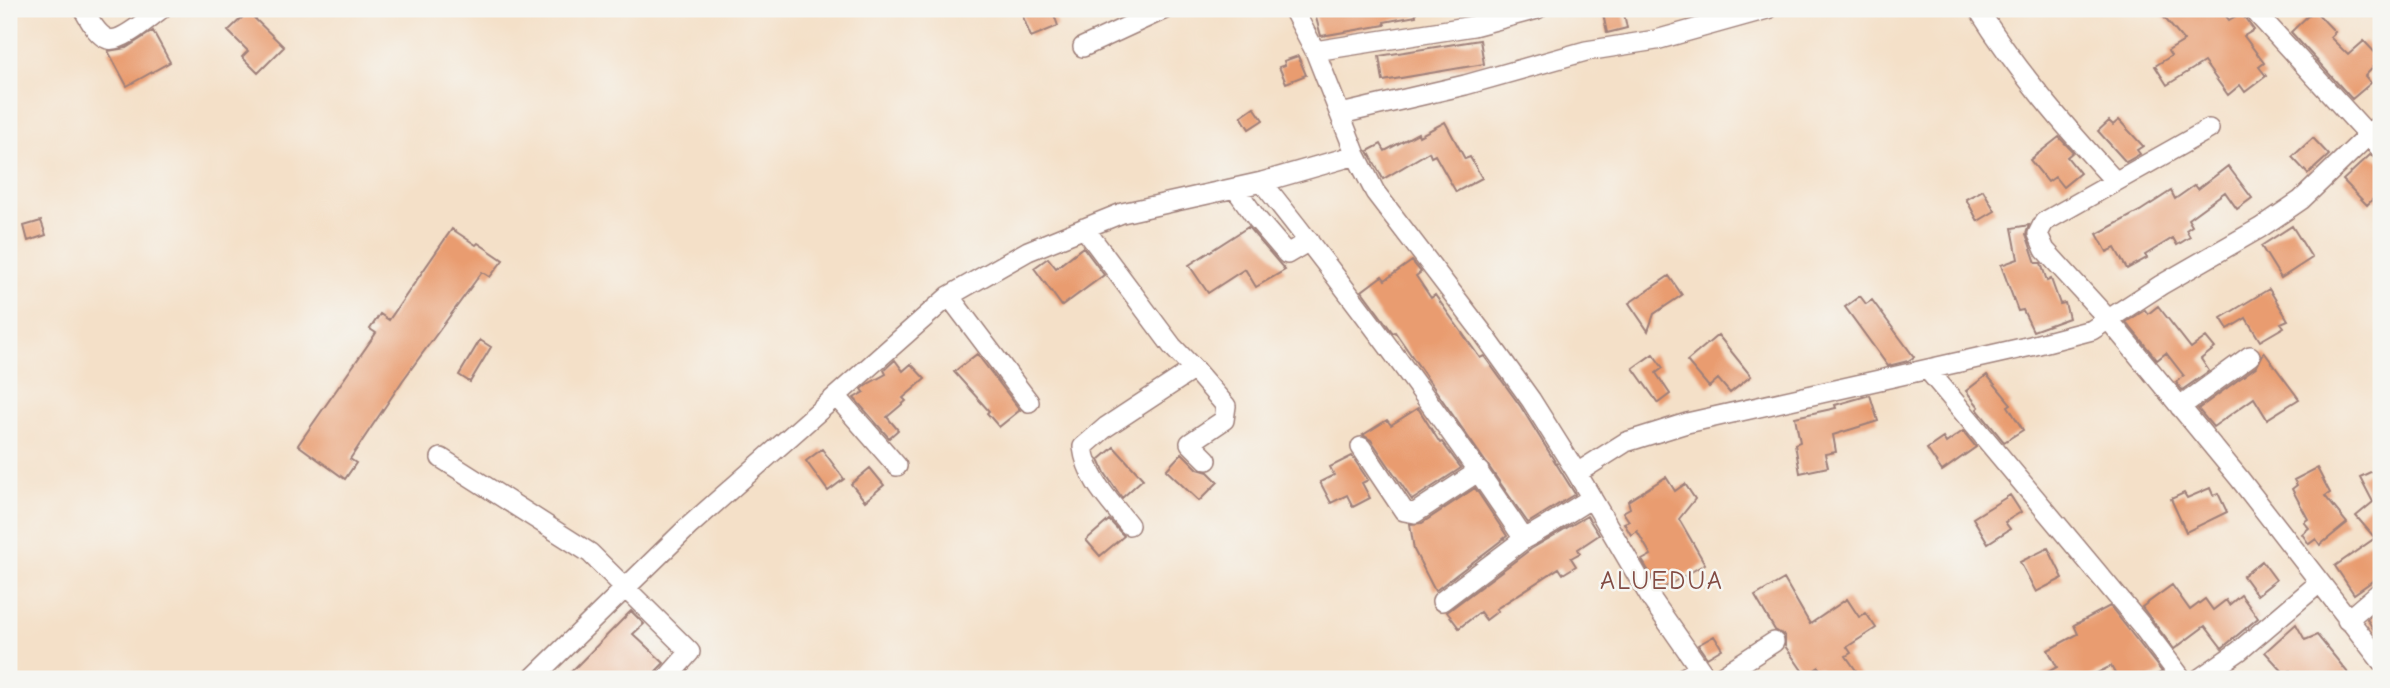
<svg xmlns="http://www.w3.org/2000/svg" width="2390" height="688" font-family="'Comic Neue',sans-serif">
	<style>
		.building { fill: #e99c70 }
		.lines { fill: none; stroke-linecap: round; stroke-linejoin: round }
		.minor-casing { stroke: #9f807a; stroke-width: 22 }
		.minor { stroke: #fff; stroke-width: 19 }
		.labels { text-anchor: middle; stroke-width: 5; stroke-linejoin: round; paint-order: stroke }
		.quarter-label { font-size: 26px; letter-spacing: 2px; fill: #824b43; stroke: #f6f6f2 }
	</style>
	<rect width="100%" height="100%" fill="#f6f6f2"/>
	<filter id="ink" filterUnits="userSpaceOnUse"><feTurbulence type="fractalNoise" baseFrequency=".0143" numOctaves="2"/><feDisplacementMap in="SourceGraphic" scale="14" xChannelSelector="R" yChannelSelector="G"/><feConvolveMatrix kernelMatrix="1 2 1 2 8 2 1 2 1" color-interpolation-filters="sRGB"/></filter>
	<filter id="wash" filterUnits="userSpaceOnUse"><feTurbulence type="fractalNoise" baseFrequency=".00686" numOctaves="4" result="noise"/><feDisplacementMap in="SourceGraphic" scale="28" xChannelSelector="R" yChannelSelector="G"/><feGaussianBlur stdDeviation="1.57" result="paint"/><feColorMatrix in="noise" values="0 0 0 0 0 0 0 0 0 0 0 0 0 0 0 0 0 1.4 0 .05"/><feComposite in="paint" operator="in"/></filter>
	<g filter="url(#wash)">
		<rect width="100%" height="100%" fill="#f4e0c8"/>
		<g id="blocks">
			<path class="building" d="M1035,9H1052L1058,26L1031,37L1022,14Z
				M1347,9H1415L1416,16L1384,22L1385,25L1321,36L1315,14Z
				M1602,9H1623L1627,28L1607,33Z
				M2157,9H2220L2229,20L2241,13L2254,30L2244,36L2264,63L2259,67L2266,76L2245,92L2240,85L2228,95L2204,62L2167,85L2155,66L2171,56L2168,51L2184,41Z
				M2314,10L2335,32L2330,37L2348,55L2364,41L2381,59L2365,76L2371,83L2352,99L2291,32Z
				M248,12L284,47L258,73L242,57L248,51L228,31Z
				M153,31L170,62L127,86L108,51L126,48Z
				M1480,40L1484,64L1383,81L1379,56Z
				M1298,56L1306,75L1286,83L1279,67L1285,65L1284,61Z
				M1254,107L1263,120L1249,129L1241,116Z
				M2119,120L2143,146L2137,150L2140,154L2126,162L2098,131L2109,121L2113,125Z
				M1445,122L1465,159L1470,157L1482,178L1456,192L1435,155L1431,157L1429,152L1383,179L1368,151L1381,144L1385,151L1418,133L1419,136Z
				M2059,137L2073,152L2067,157L2080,173L2063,187L2055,177L2048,182L2030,160Z
				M2313,138L2329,155L2308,174L2292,157Z
				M2370,155L2381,161V205L2374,198L2367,205L2343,180Z
				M2228,166L2252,198L2237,209L2225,192L2188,219L2192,226L2186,230L2190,237L2177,245L2173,238L2145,255L2147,258L2127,269L2115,248L2107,252L2097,234L2140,211L2171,191L2175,199L2195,185L2198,189Z
				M1983,190L1995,211L1978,221L1966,199Z
				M41,221L46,235L28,241L24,226Z
				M2029,225L2026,234L2036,263H2041L2047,281L2051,279L2060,304L2065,303L2069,318L2033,331L2023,310L2018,311L2001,265L2018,259L2012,228Z
				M2292,226L2312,258L2281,278L2261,246Z
				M1248,227L1285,270L1256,287L1245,269L1208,293L1189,265Z
				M452,229L476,245L478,243L503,260L490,277L482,272L403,380L350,459L356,463L345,479L298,445L376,333L370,329L380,314L389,320Z
				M1083,247L1104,275L1062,306L1034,268L1048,258L1056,268Z
				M1412,261L1421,272L1416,276L1431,298L1435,295L1480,358L1484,356L1521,407L1575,494L1528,523L1395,332L1393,333L1362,291L1382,276L1385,280Z
				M1669,276L1682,295L1654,314L1648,331L1629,303Z
				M2269,289L2288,320L2281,323L2284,327L2260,341L2246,318L2228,329L2221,318Z
				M1860,296L1866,304L1872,300L1914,357L1908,361L1888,366L1845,307Z
				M2158,306L2191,348L2206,337L2215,348L2201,359L2209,371L2182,390L2176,382L2184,376L2166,353L2157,360L2126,322L2145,310L2148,314Z
				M1718,335L1751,376L1730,393L1718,379L1709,387L1687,361Z
				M480,340L491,347L470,382L459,375Z
				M2264,352L2299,399L2267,419L2254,398L2213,427L2198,409L2257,366Z
				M977,354L1020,410L999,427L987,413L989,411L954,372Z
				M1653,354L1663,368L1656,373L1670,394L1658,403L1633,368Z
				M895,360L903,371L911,364L925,379L903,398L906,401L887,417L898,430L889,438L854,398L864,392L862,389L868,384L886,374L884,370Z
				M1987,375L2011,404L2008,406L2023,430L2004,442L1977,409L1979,407L1966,391Z
				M1870,395L1878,421L1833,435L1836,452L1825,454L1828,467L1800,473L1795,444L1800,442L1795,417L1836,408L1835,405Z
				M1418,408L1440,443L1442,442L1461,468L1412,500L1371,440L1363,435L1387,420L1391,425Z
				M1963,431L1976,447L1942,471L1927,449L1943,438L1946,443Z
				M1114,447L1143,479L1122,498L1105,473L1099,460Z
				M822,449L844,479L828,491L806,461Z
				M1182,453L1198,469L1208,472L1218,482L1199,501L1166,470Z
				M1352,456L1368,480L1362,483L1370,498L1353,507L1347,495L1331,503L1320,482L1334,475L1330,467Z
				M2381,467V575L2354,594L2335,566L2375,538L2356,516L2373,502L2360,477Z
				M870,468L884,485L865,501L851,484Z
				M2317,468L2330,493L2325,496L2347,523L2320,545L2316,539L2309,544L2302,534L2309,528L2304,522L2308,519L2292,489L2297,485L2294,480Z
				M1666,477L1675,491L1685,484L1695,499L1679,519L1705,564L1660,590L1642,560L1651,555L1637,531L1631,535L1624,523L1629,521L1623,512L1630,508L1628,501Z
				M1475,488L1507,536L1435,591L1414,550L1410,524L1422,523Z
				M2210,488L2213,495L2218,493L2227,512L2186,532L2171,499L2184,493L2187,498Z
				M2010,495L2021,512L2005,522L2010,529L1988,543L1973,518Z
				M1587,516L1599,535L1578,549L1580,553L1571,558L1576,566L1563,574L1559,568L1496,609L1498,611L1486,620L1480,612L1459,628L1447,612L1531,549Z
				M1109,520L1124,536L1100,556L1086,540Z
				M2048,548L2063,578L2036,592L2020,562Z
				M2262,561L2276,580L2257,595L2243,576Z
				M1784,579L1810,624L1847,599L1859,617L1866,613L1876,628L1847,647L1851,653L1846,656L1862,679H1827L1819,667L1806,676L1785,646V636L1775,630L1755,596Z
				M2172,585L2190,610L2205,599L2213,610L2226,600L2229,605L2241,595L2258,618L2222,648L2205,626L2174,649L2142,607Z
				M2110,606L2162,672L2149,679H2118L2111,666L2085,679H2035L2057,667L2048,650L2078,634L2074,625Z
				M2381,607V641L2367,619Z
				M631,611L644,624L633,634L664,663L656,671L654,679H564Z
				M2296,624L2305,640L2317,635L2353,679H2297L2290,671L2286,675L2265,652Z
				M1714,636L1722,649L1707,658L1698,645Z"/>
		</g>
	</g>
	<g filter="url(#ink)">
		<use href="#blocks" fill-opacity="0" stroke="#9f807a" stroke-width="2"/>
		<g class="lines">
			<defs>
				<path id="minor" d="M83,9C89,18 96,35 108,39C122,43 150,17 161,9
					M1293,9L1315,51L1356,155L1375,192L1482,332L1531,400L1577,473L1650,597L1707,679
					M1978,9C2017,71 2065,127 2115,181
					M2253,9L2381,149
					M1083,47L1165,9
					M1315,51L1473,26L1537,9
					M1341,114L1465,85L1586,51L1656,40L1767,9
					M2209,129L2044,222L2038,234L2045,250L2108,319L2239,478L2381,661
					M1262,182C1354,298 1442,416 1524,539C1548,527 1568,512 1592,498
					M1235,188L1257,219L1287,254L1309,241
					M1084,228L1172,346L1194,369L1106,427L1083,447C1087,479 1109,500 1129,525
					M949,296L1029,402
					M1194,369L1226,406L1224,420L1190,443L1207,460
					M1928,370L2142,626L2182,679
					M836,396L897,466
					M2180,407L2250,356
					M1361,447L1404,511L1415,513L1479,471
					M441,458L590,553L690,652L666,679
					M1577,473L1626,442L1687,423L2031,346L2092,330L2161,285L2260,228L2301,200L2381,123
					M1442,601L1524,539
					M2347,620L2381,591
					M532,679L688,527L949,296L1028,251L1122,213L1262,182L1356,155
					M1682,679L1699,669
					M1717,679L1774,642
					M2199,679L2239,651L2319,583"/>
			</defs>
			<use href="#minor" class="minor-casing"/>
			<use href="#minor" class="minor"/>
		</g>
	</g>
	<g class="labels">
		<g class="quarter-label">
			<text x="1662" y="589">ALUEDUA</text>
		</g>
	</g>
	<rect width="2390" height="688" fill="none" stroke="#f6f6f2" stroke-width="35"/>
</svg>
